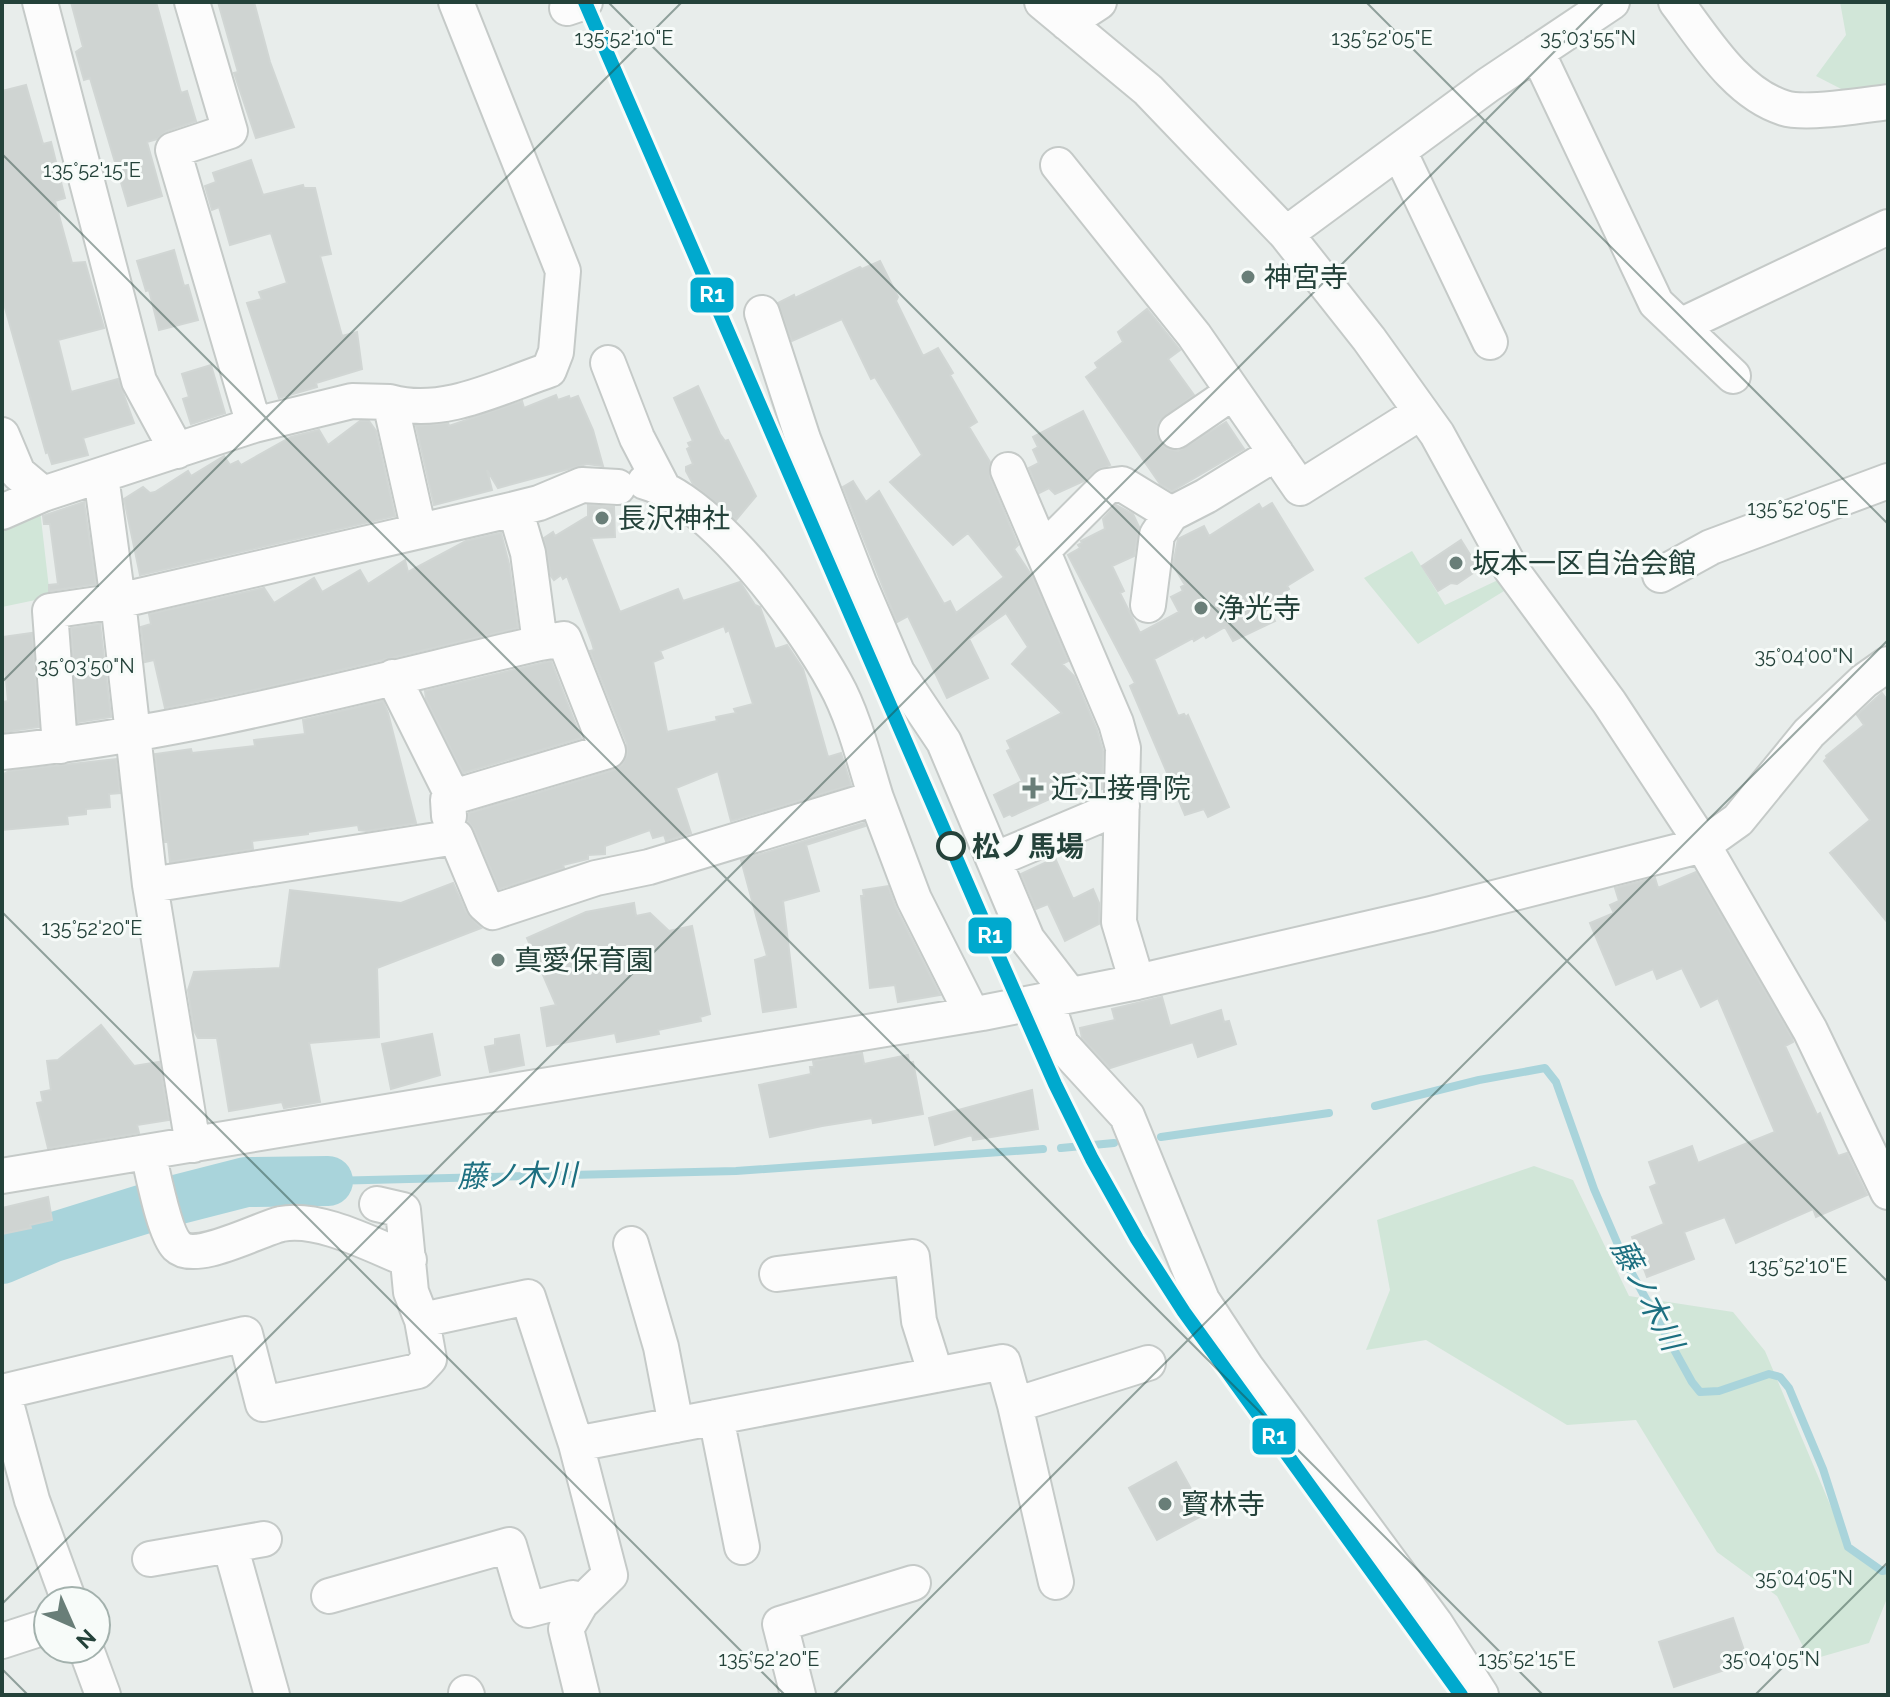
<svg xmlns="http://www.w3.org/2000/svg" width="1890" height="1697" font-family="Raleway,'Noto Sans JP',sans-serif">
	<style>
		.green { fill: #d1e6d8 }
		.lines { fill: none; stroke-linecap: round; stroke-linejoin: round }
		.stream { stroke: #a9d4db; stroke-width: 8 }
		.river { stroke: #a9d4db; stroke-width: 50 }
		.building { fill: #cfd4d2; stroke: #d1d6d4; stroke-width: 2; fill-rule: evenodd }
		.street-casing { stroke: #c5cac8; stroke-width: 38 }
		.street { stroke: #fcfcfc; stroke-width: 34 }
		.rail-1-casing { stroke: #f7fbf9; stroke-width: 20 }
		.rail-1 { stroke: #00a9ce; stroke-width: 14 }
		.ticks { fill: none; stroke: #24423a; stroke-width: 2; stroke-opacity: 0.45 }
		.poi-dot { fill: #697e78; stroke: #f7fbf9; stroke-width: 3 }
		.stop-dot { fill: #f7fbf9; stroke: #24423a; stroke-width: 4 }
		.labels { text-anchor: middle; stroke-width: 6; stroke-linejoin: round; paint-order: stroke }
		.poi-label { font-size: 28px; fill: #24423a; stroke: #f7fbf9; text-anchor: start }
		.stop-label { font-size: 28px; font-weight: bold; fill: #24423a; stroke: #f7fbf9; text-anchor: start }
		.water-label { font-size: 30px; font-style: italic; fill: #1c6f80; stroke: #f7fbf9 }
		.ticks-label { font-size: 20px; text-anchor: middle; fill: #24423a; stroke: #f7fbf9; stroke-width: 6; stroke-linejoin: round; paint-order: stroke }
		.line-badge { stroke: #f7fbf9; stroke-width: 3 }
		.badge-label { font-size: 22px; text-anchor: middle; font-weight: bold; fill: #fff }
	</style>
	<rect width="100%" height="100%" fill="#e8edeb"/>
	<path class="green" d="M1840,2H1888V88L1849,93L1816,76L1846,35Z
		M40,510L50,597L2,607V526Z
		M1412,551L1445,605L1498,580L1504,591L1418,644L1364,578Z
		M1534,1166L1573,1180L1629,1296L1733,1312L1765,1351L1848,1547L1888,1575V1596L1869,1643L1810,1660L1777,1596L1717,1552L1636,1420L1567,1425L1426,1340L1366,1350L1390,1290L1377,1220Z"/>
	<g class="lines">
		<path class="stream" d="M1375,1106L1479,1080L1545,1068L1556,1082L1594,1189L1625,1261L1692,1382L1700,1392L1719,1391L1769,1374L1780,1377L1789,1388L1823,1469L1848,1547L1882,1571L1888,1570
			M1161,1137L1329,1113
			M1061,1148L1114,1143
			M328,1181L736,1171L1043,1149"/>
		<path class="river" d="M2,1259L51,1238L160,1204L246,1182L328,1181"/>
	</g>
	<path class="building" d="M71,2H156L181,93L187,91L196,121L167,131L157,139L147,142L162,196L128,206L90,78L84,80L76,52L83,47Z
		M218,2H254L270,62L294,127L256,138L234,73L238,72Z
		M26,85L43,144L51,142L65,198L55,201L72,263L85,262L104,328L58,340L71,392L118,379L134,423L83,438L88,455L52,464L48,452L46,453L2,297V91Z
		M251,160L263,195L303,185L304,188H315L331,254L320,256L342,336L357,332L362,369L316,383L317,387L279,398L247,303L262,299L259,292L287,283L271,233L230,245L219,207L212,210L205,186L216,182L213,173Z
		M174,250L184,286L188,285L198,320L159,330L149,290L146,291L137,261Z
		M880,261L898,297L896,301L923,356L938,348L953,373L950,375L977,422L969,427L990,462V478L1018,545L1014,549L1032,576L1068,661L1062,664L1074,676L1097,730L1103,751L1102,789L1079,800L1074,788L1012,816L1010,814L1004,817L994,795L1022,781L1007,751L1011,749L1007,741L1062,713L1012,664L1028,647L1006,613L969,639L988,678L947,698L908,616L897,622L843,487L853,481L866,502L879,491L944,604L950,601L956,613L1004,577L968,533L953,545L890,482L922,455L875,377L871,379L842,319L792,341L778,303L794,295L795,298L860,267L862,269Z
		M1147,309L1180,350L1168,359L1194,395L1158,422L1156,432L1160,443L1168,449L1178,451L1226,422L1244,449L1172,491L1160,484L1086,377L1098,368L1095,363L1123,342L1118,332Z
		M211,365L225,413L191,424L183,399L189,397L182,374Z
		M698,386L720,434L725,441L728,440L756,496L736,520L693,484L686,471V467L693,464L687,449L690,447L688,443L693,441L674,398Z
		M556,395L558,400L569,396L570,399L578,396L593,430L603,466L587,464L498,488L487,470L492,490L434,505L416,426L448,423L449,426L522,401L524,408Z
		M1083,411L1110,465L1094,471L1084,481L1055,494L1049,488L1039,493L1029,468L1039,463L1033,450L1038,447L1033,437Z
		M360,421H369L376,431L395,516L140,575L124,499L143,487L150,493L155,492L188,471L191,476L224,456L230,465L238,461L241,465L291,437L319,430L328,445Z
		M84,502L96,584L49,591V585L58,584L50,524H44L43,516Z
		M1272,503L1313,570L1287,586L1289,589L1266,604L1275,621L1233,641L1225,627L1206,638L1204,635L1194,641L1193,638L1154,659L1178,716L1184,714L1186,717L1188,715L1229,807L1208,817L1204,809L1185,815L1130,686L1135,683L1068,555L1080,548L1078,545L1082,543L1081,541L1105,529L1103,519L1116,505L1133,514L1139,527L1134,556L1112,566L1124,591L1120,593L1140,633L1179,612L1171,597L1183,591L1181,587L1185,585L1173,565L1178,539L1204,526L1209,536L1259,504L1262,509Z
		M588,505L614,507L615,537L591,538L620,612L678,589L683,601L740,582L755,605L760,607L775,649L787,645L803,669L828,757L841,753L851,785L731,821L718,771L676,788L691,833L666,841L664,835L653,838L650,830L605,846V854L588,855V859L563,865L564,868L499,889L474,829L468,821L469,813L614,770L622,765L627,755V744L590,651L594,650L592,643L567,576L563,579L561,575L554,580L551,576L544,538L553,532L555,536L588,516ZM724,626L726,632L729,630L753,704L734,709L736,713L716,717L717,721L667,732L653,662L663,658L660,651Z
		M501,533L509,564L518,628L268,687L165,708L154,660L145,662L141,627L151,624L149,614L264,588L274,603L314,578L322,592L360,570L368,584L405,560L408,572L466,541Z
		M1461,540L1479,569L1457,584L1451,583L1438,591L1422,566Z
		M100,624L111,717L78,722L71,628Z
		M32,633L39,727L4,732L2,702L8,701L2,637Z
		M551,661L581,738L463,773L426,699L425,691Z
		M1882,693L1888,701V923L1830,853L1870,820L1824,761L1827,758L1826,756L1864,725L1857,715Z
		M383,701L388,713L416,823L367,831L359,830L358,825L308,832V834L252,841L253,849L170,862L168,842H165L155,754L191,749L192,753L255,746L254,740L305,734L303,720Z
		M116,759L120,793L109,794L110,807L86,809V814L67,816L68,824L2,830V775L9,771Z
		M864,823L865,826L806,845L819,891L783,901L796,1007L763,1012L755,960L767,956L741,860Z
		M1055,858L1073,899L1093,889L1099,903V924L1065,941L1048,904L1036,909L1021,874Z
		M1696,872L1792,1038L1793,1042L1785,1046L1817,1115L1820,1113L1838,1156L1847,1153L1867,1195L1816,1217L1813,1209L1736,1243L1725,1217L1684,1232L1694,1259L1647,1277L1632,1237L1664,1224L1650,1187L1657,1184L1649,1162L1692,1146L1698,1163L1775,1132L1718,998L1701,1007L1682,968L1657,979L1653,969L1616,985L1590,923L1614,913L1610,905L1619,901L1615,888L1655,878L1658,888Z
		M453,883L466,912L481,928L377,968L379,1037L309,1043L320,1102L284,1108L282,1102L229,1111L217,1038H198L194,1031L188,990L194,972L280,968L290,890L401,903Z
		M888,886L896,908L940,995L898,1002L895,985L870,988L861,896H864L863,890Z
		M634,903L636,916L650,913L669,931L692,926L710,1014L700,1017L701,1021L658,1030L659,1034L617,1042L615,1033L547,1046L541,1008L556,1005L527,938L586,912Z
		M1162,997L1170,1026L1221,1010L1224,1022L1229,1021L1236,1044L1198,1057L1193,1042L1110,1068L1082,1038L1080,1028L1115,1020L1112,1009Z
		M101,1025L134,1066L159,1062L169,1120L137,1125L139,1133L48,1148L37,1103L43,1102L41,1092L51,1090L47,1061L58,1060Z
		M432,1034L440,1075L391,1089L382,1044Z
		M519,1035L524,1065L490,1072L485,1047L495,1045V1039Z
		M862,1053L864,1064L908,1055L909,1063L913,1062L923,1114L873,1123L872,1118L822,1126L770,1137L759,1085L811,1074L810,1067H814L813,1061Z
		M1032,1090L1038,1129L973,1140L972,1135L935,1145L929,1118Z
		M48,1197L52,1220L30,1225L31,1228L2,1234V1208Z
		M1176,1462L1205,1514L1157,1540L1129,1488Z
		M1733,1618L1748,1662L1674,1687L1659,1642Z"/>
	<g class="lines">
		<defs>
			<path id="street" d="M40,2L139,381L177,451
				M192,2L230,131L173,150L254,425
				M1042,2L1148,90L1286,234L1369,339L1437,434L1511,569L1609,702L1703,845L1810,1030L1888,1192
				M1676,2C1705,40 1736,93 1784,108C1806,115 1864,105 1888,102
				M567,8L585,2
				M1067,23L1099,2
				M1537,52L1656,303L1733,376
				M1399,151L1490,342
				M1058,165L1194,335L1300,488L1421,412
				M1286,234L1488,85L1612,2
				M762,313L803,439L859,583L897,672L944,742L1027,939L1070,995
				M1680,326L1888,227
				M608,363L637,438L662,486
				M1176,431L1233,392
				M2,435L18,473L43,494L254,425L352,401L390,402
				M1008,470L1116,723L1123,748L1119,922L1137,982
				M101,476L118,601L150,885L193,1145
				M645,482C713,501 801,621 835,683C854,717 864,760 876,798
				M515,509L539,503L582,485L618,487
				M2,512L43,494
				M419,531L390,402C443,417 499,387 549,370L556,352L563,271L456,2
				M1043,550L1107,486L1122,484L1171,514L1206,496L1276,453
				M1660,575L1711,547L1888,481
				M1148,605L1157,535L1171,514
				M393,677L453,797L448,800L449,816
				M2,752C182,734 364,684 540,643L528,553L515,509L118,601L50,611L60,746
				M453,797L608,751L564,639L540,643
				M994,860L1122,806
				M150,885L456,837L484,904L493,912L596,878L649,867L876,798L914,899L972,1014
				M1046,1000L1061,1044L1127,1116L1202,1300L1246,1367L1435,1623L1481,1695
				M148,1153C153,1173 164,1233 177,1246C195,1264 257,1230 281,1224C319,1216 374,1246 409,1260
				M2,1176L982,1013L1137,982L1431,914L1703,845L1738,820L1809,733L1864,681L1888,664
				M631,1244L661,1347L676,1425
				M777,1274L912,1257L919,1321L936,1375
				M422,1320L528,1297L576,1444L610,1575L581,1603L566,1629L582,1695
				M2,1392L245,1334L263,1404L418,1371L429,1359L422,1320L411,1292L403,1210L377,1204
				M3,1392L32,1500L69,1601
				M1015,1405L1148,1363
				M716,1417L742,1547
				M576,1444L1003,1362L1015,1405L1056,1582
				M230,1545L272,1695
				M150,1559L264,1539
				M329,1596L509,1545L528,1610L573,1598L581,1603
				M2,1641L48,1626
				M86,1649L103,1695
				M466,1693L467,1695
				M798,1695L780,1624L913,1583"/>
		</defs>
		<use href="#street" class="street-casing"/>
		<use href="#street" class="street"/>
		<defs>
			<path id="rail-1" d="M585,2L999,957L1055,1084L1092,1159L1137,1239L1184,1312L1461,1695"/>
		</defs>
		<use href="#rail-1" class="rail-1-casing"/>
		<use href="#rail-1" class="rail-1"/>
	</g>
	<path class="ticks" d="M608,2L1888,1282M1366,2L1888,524M2,154L1543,1695M2,682L682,2M2,912L785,1695M2,1604L1604,2M2,1669L28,1695M833,1695L1888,640M1755,1695L1888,1562"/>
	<g class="poi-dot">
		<circle cx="1248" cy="277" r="8"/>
		<circle cx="602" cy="518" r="8"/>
		<circle cx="1456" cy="563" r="8"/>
		<circle cx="1201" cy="608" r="8"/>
		<path d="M1029 776h8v8h8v8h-8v8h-8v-8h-8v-8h8z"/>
		<circle cx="498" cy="960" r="8"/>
		<circle cx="1165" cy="1504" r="8"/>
	</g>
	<circle class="stop-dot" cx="951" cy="846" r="13"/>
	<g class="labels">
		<g class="poi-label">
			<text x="1264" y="287">神宮寺</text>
			<text x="618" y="528">長沢神社</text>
			<text x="1472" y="573">坂本一区自治会館</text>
			<text x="1217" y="618">浄光寺</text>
			<text x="1051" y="798">近江接骨院</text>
			<text x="514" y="970">真愛保育園</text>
			<text x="1181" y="1514">寳林寺</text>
		</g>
		<g class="stop-label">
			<text x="972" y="856">松ノ馬場</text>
		</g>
		<g class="water-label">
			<text transform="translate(517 1176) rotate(-1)" y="10">藤ノ木川</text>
			<text transform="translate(1647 1295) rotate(63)" y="10">藤ノ木川</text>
		</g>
	</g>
	<g class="ticks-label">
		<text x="624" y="45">135°52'10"E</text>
		<text x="1382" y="45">135°52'05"E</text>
		<text x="1588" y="45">35°03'55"N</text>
		<text x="92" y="177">135°52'15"E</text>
		<text x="1798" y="515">135°52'05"E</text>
		<text x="1804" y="663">35°04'00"N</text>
		<text x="86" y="673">35°03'50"N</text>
		<text x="92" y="935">135°52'20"E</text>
		<text x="1798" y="1273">135°52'10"E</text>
		<text x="1804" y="1585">35°04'05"N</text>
		<text x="769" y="1666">135°52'20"E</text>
		<text x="1527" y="1666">135°52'15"E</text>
		<text x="1771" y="1666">35°04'05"N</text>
	</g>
	<g class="line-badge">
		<rect x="689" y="276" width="46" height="38" rx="8" fill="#00a9ce"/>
		<rect x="967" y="916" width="46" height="39" rx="8" fill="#00a9ce"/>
		<rect x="1251" y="1417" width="46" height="39" rx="8" fill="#00a9ce"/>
	</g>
	<g class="badge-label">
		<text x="712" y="302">R1</text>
		<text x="990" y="943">R1</text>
		<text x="1274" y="1444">R1</text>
	</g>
	<rect width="1890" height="1697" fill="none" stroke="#24423a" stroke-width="8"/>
	<g transform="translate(72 1625) rotate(135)"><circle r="38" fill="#f7fbf9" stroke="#a3b1ad" stroke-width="2"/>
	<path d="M0-6L14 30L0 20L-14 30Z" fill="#697e78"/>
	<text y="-12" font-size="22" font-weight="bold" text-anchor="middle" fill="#24423a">N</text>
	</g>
</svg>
